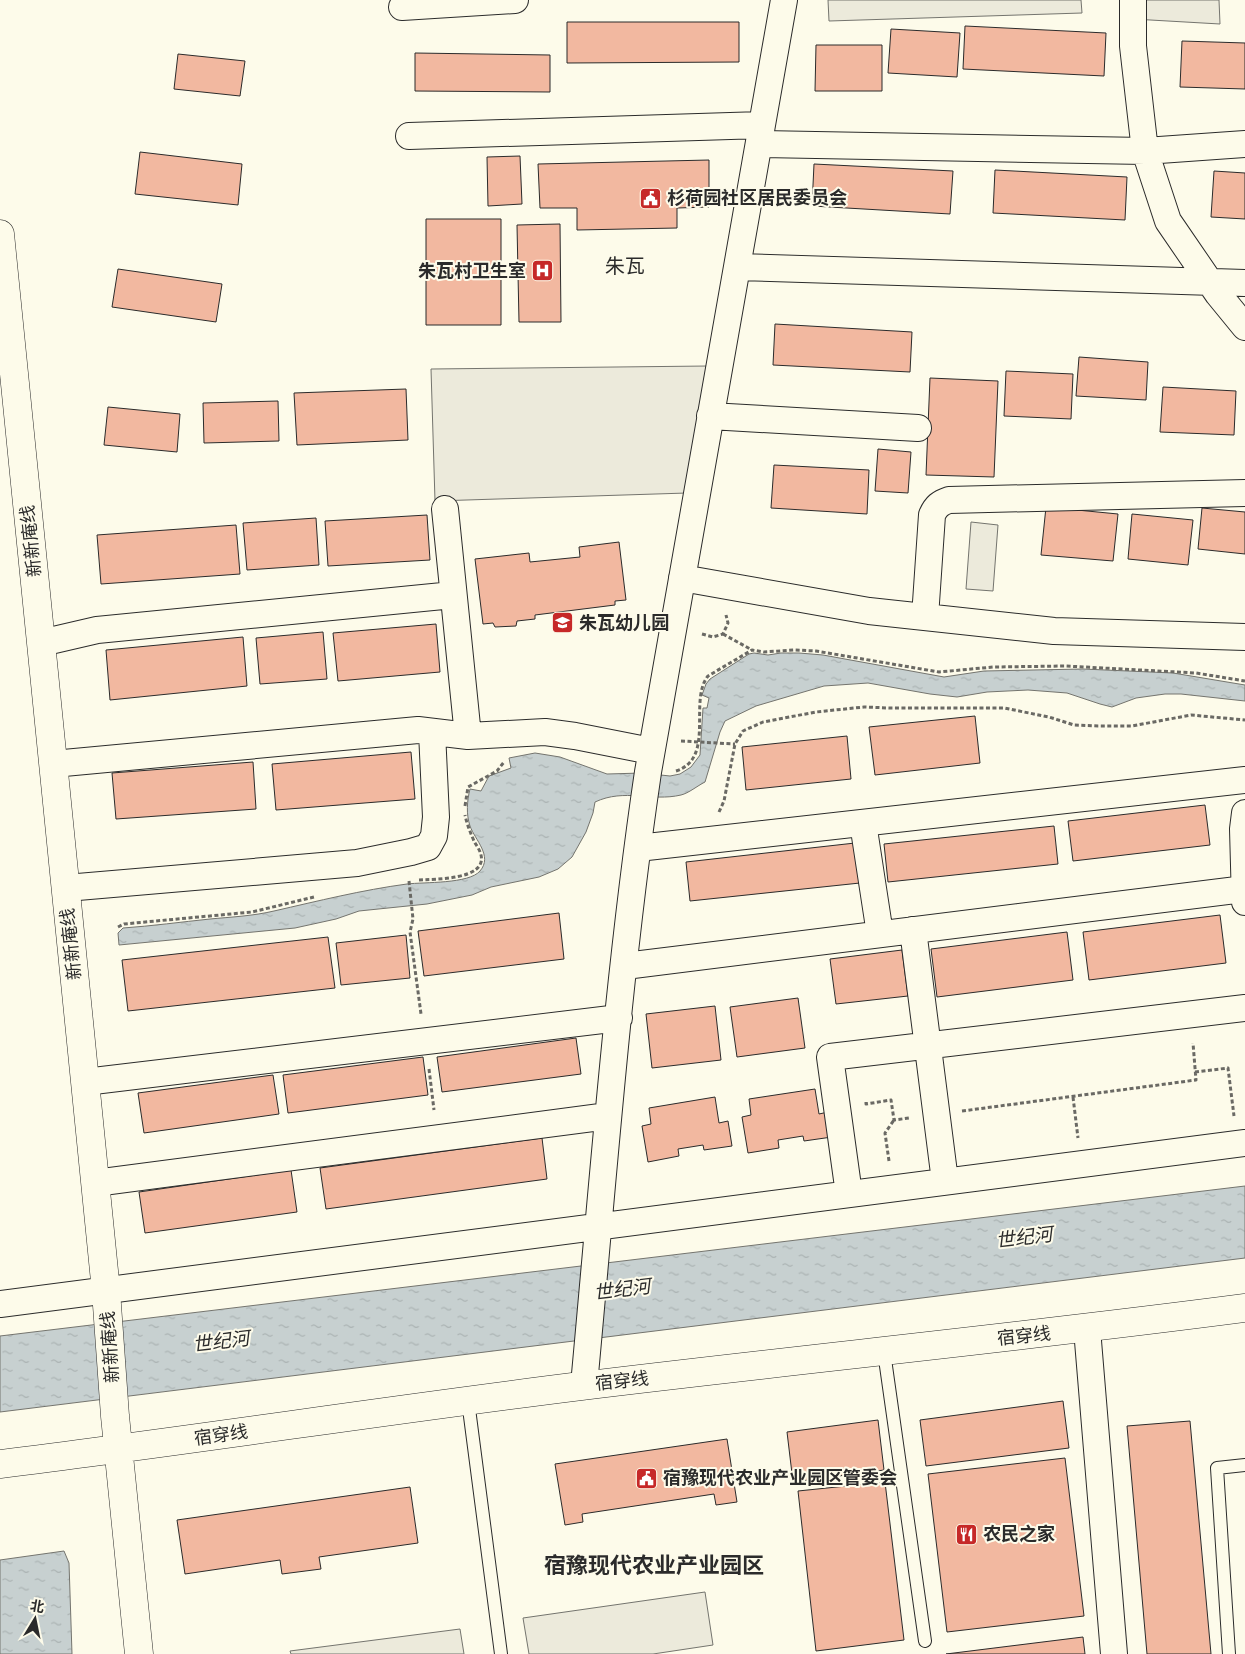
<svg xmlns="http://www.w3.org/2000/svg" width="1245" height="1654" font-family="'Titillium Web','Noto Sans SC',sans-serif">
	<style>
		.parking { fill: #eceadb; stroke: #74746e }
		.water { fill: url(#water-ripples); stroke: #74746e }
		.building { fill: #f2b8a0; stroke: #2b2b2b }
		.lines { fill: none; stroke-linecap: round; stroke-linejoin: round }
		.lane-casing { stroke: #2b2b2b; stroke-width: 14 }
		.street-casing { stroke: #2b2b2b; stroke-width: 28 }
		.secondary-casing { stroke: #2b2b2b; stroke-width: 29 }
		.path { stroke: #6a6964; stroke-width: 3; stroke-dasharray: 4 2.5; stroke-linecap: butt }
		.lane { stroke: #fdfbea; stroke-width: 12 }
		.street { stroke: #fdfbea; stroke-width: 26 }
		.secondary { stroke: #fdfbea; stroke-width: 28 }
		.labels { text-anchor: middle; stroke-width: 4; stroke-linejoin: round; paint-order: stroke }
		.poi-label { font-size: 18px; font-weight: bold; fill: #2b2b2b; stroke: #fdfbea; text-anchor: start }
		.street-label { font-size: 18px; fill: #2b2b2b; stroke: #fdfbea }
		.water-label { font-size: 19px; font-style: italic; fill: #2b2b2b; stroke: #fdfbea }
		.quarter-label { font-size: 20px; fill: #2b2b2b; stroke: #fdfbea }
		.district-label { font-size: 22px; font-weight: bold; fill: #2b2b2b; stroke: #fdfbea }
	</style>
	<defs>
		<pattern id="water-ripples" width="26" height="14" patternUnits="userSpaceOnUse" patternTransform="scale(1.25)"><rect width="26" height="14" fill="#c7d0d0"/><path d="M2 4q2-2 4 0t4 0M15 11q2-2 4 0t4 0" fill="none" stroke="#abb3b3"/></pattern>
	</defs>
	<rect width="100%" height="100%" fill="#fdfbea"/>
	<path class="parking" d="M828,0H1081L1082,13L829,21Z
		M1133,0H1219L1220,24L1133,19Z
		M708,366L687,493L435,501L431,369Z
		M971,522L998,525L993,591L966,589Z
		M705,1592L713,1645L653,1654H529L523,1618Z
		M460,1629L464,1654H291L290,1651Z"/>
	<path class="water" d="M754,653L768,655L781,653H799L823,655L944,677L984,671L1083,669L1173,673L1245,685V701L1181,694H1165L1136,698L1112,707L1100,704L1067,693L1028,690L987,692L957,697L930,694L868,683L824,686L756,706L725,721L720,732L705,782C697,786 689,793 681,795C651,802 625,788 595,802L593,813L586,832L572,857L558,869L539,877L491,887L472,895L427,904L359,911L336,919L295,928L119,945L118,933L123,928C152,926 181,922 210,919C231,917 253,916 274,911C318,901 362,890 407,884C424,882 469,884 480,871C493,856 475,840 470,826C466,814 467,801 470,789L481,791L489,776L511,768L509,758L535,753L560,757L607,774L642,773L670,776L680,774L691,767L700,755L703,708H707L709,698L702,695L706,684L710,679L749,654Z
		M1245,1186V1258L0,1412V1336Z
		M64,1551L69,1563L72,1654H0V1560Z"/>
	<path class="building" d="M567,22H739V62L567,63Z
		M965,26L1106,33L1104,76L963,69Z
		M891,29L960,33L957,77L888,73Z
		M1182,41L1245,43V89L1180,87Z
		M816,45H882V91H815Z
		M415,53L550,55V92L415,91Z
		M178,54L245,61L240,96L174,89Z
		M140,152L242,164L238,205L135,194Z
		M520,156L522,204L488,206L487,157Z
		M709,160V207L677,208V228L577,230V208H540L538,164Z
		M814,164L953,171L950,214L812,206Z
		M995,170L1127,177L1125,220L993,213Z
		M1214,171L1245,173V219L1211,217Z
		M426,219H501V325H426Z
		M560,224L561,322H519L517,225Z
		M118,269L222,284L216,322L112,307Z
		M775,324L912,332L910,372L773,365Z
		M1079,357L1148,362L1146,400L1076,396Z
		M1006,371L1073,374L1071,419L1004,416Z
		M930,378L998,381L994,477L926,475Z
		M1163,387L1236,391L1234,435L1160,432Z
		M406,389L408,440L297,445L294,393Z
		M278,401L279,441L204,443L203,403Z
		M108,407L180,414L177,452L104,445Z
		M878,449L911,452L908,493L875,491Z
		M774,465L869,470L867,514L771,508Z
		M1046,507L1118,514L1113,561L1041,555Z
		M1202,508L1245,512V554L1198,549Z
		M1132,514L1193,520L1188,565L1128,559Z
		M427,515L430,560L328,566L325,521Z
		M316,518L319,565L247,570L243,523Z
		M236,525L240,574L101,584L97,535Z
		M619,542L626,600L615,601V605L535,615V619L517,621L516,626L495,627L493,623L483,624L475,559L529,553L530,562L580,557L579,547Z
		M436,624L440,672L338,681L333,633Z
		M323,632L327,679L260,684L256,638Z
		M243,637L247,686L110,700L106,650Z
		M975,716L980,763L875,775L869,727Z
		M847,736L851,779L746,790L742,747Z
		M411,752L415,799L276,810L272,764Z
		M253,762L256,809L116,819L112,773Z
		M1205,805L1210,845L1073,861L1068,821Z
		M1054,826L1058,864L888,882L884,844Z
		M855,843L860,883L690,901L686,862Z
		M559,913L564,959L424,976L418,931Z
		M1220,915L1226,963L1089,980L1083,932Z
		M1067,932L1073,980L937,997L931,949Z
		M406,935L410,978L341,985L336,943Z
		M328,937L335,988L128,1011L122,960Z
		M902,950L908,996L836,1004L830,959Z
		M798,998L805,1048L737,1057L730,1007Z
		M715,1006L721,1060L652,1068L646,1014Z
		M576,1038L581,1074L442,1092L437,1057Z
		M423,1057L428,1095L288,1113L283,1075Z
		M273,1075L279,1114L144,1133L138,1093Z
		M815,1089L819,1114L828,1112L832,1137L804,1141L803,1136L778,1140L779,1148L748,1153L742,1117L751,1115L749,1099Z
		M715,1097L719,1123L728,1121L732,1146L704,1150L703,1145L678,1149L679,1156L648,1162L642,1126L651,1124L649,1108Z
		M542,1138L547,1179L326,1209L320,1168Z
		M291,1170L297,1212L145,1233L139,1192Z
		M1063,1401L1069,1448L926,1466L920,1420Z
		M878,1420L884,1470L793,1482L787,1432Z
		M1190,1421L1211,1654H1147L1127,1426Z
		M727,1439L737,1502L716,1505L714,1494L582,1514L583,1522L565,1525L555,1464Z
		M1065,1458L1084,1616L947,1632L928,1474Z
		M885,1482L904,1640L816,1651L798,1491Z
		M410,1487L418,1543L319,1557L321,1569L282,1574L280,1560L185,1574L177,1520Z
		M1083,1637L1085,1654H946Z"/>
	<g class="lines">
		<defs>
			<path id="lane" d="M884,1352L925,1641
				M468,1401L501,1654
				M1229,1654L1217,1468L1245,1465"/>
			<path id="street" d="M1133,0V46L1145,151L1168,221L1218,294L1245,327
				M402,7L515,0
				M409,136L762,125
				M759,144L1145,151L1245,144
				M737,267L1245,283
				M710,416L918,428
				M445,509L468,736
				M682,578L869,611L1054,631L1245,637
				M925,617L932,515C936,506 940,503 949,500L1245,493
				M41,643L97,630L453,595
				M53,764L418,730L468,736L545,732L575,736L651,751
				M1245,813L1243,829L1245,902
				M863,823L880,934
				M638,848L1245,780
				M66,888L357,863L411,852L428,847L434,836L436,817L432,732
				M913,930L945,1181
				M625,966L1245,889
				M85,1082L619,1018
				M95,1183L608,1116
				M849,1194L830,1057L1245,1008
				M0,1304L1245,1143
				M1087,1329L1114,1654
				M584,1385C603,1181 618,975 648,772L784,0"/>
			<path id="secondary" d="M0,234L106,1291L115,1416L139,1654
				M0,1464C194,1440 387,1410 581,1386C802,1359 1024,1337 1245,1308"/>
		</defs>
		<use href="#lane" class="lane-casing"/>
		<use href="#street" class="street-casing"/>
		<use href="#secondary" class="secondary-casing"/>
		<path class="path" d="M702,634L713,637L723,634L728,623L726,615
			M723,634L752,650
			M681,741L735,744
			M676,771C716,758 688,701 708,676L752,650L764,652L794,650L816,651L939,672L993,667L1066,666L1196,673L1245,681
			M465,806L468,787L497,771L504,762
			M719,812L724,801L735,744L743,731L763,722L816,712L864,707L889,708H1004L1049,717L1074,725L1098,726H1132L1191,715L1245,720
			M419,880C435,879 487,880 481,855C480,850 476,845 474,841C470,832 467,824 465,815
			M409,881L413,919L410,932L421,1014
			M118,927L124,924L252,912L314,897
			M429,1069L434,1110
			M1195,1072L1228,1068L1234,1116
			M1073,1097L1078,1138
			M866,1102V1104L891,1100L894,1120L909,1118
			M962,1111L1196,1080L1193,1043
			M889,1161L885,1133L894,1120"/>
		<use href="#lane" class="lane"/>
		<use href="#street" class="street"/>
		<use href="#secondary" class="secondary"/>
	</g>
	<defs>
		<symbol id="civic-square" viewBox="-11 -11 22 22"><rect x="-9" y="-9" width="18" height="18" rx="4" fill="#c62828" stroke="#fdfbea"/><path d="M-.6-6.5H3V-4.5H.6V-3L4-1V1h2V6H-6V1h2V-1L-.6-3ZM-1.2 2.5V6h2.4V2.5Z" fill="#fff"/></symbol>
		<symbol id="hospital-square" viewBox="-11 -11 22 22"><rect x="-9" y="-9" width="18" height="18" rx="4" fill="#c62828" stroke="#fdfbea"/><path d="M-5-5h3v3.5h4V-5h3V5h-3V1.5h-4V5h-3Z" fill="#fff"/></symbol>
		<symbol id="school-square" viewBox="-11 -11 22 22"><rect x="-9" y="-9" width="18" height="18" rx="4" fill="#c62828" stroke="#fdfbea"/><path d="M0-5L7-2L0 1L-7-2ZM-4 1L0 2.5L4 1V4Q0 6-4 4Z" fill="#fff"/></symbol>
		<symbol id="restaurant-square" viewBox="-11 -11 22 22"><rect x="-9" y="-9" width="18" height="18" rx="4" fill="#c62828" stroke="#fdfbea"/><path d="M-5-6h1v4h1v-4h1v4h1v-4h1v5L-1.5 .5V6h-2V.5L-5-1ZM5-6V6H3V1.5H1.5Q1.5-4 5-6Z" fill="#fff"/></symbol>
	</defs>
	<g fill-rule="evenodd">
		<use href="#civic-square" x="638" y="186" width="25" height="25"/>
		<use href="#hospital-square" x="530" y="258" width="25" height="25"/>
		<use href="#school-square" x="550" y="610" width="25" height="25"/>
		<use href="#civic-square" x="634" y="1466" width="25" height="25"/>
		<use href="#restaurant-square" x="954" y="1522" width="25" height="25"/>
	</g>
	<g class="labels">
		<g class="poi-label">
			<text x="667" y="204">杉荷园社区居民委员会</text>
			<text x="526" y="277" text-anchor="end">朱瓦村卫生室</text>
			<text x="579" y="629">朱瓦幼儿园</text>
			<text x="663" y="1484">宿豫现代农业产业园区管委会</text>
			<text x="983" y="1540">农民之家</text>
		</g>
		<g class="street-label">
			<text transform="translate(31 541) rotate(-96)" y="6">新新庵线</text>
			<text transform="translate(71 944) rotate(-96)" y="6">新新庵线</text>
			<text transform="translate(1024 1336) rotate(-6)" y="6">宿穿线</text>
			<text transform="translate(110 1347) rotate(-94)" y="6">新新庵线</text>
			<text transform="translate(622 1381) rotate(-6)" y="6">宿穿线</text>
			<text transform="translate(221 1435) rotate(-8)" y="6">宿穿线</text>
		</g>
		<g class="water-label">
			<text transform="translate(1024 1237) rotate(-7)" y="7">世纪河</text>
			<text transform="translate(622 1289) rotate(-7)" y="7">世纪河</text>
			<text transform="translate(221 1341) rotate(-7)" y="7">世纪河</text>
		</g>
		<g class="quarter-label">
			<text x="625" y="273">朱瓦</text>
		</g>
		<g class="district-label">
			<text x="654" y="1573">宿豫现代农业产业园区</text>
		</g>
	</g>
	<g transform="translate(35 1619) rotate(10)" stroke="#fdfbea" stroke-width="4" paint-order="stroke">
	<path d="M0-4L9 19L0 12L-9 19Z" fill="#2b2b2b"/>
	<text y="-8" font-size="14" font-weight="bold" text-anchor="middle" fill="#2b2b2b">北</text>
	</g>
</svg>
